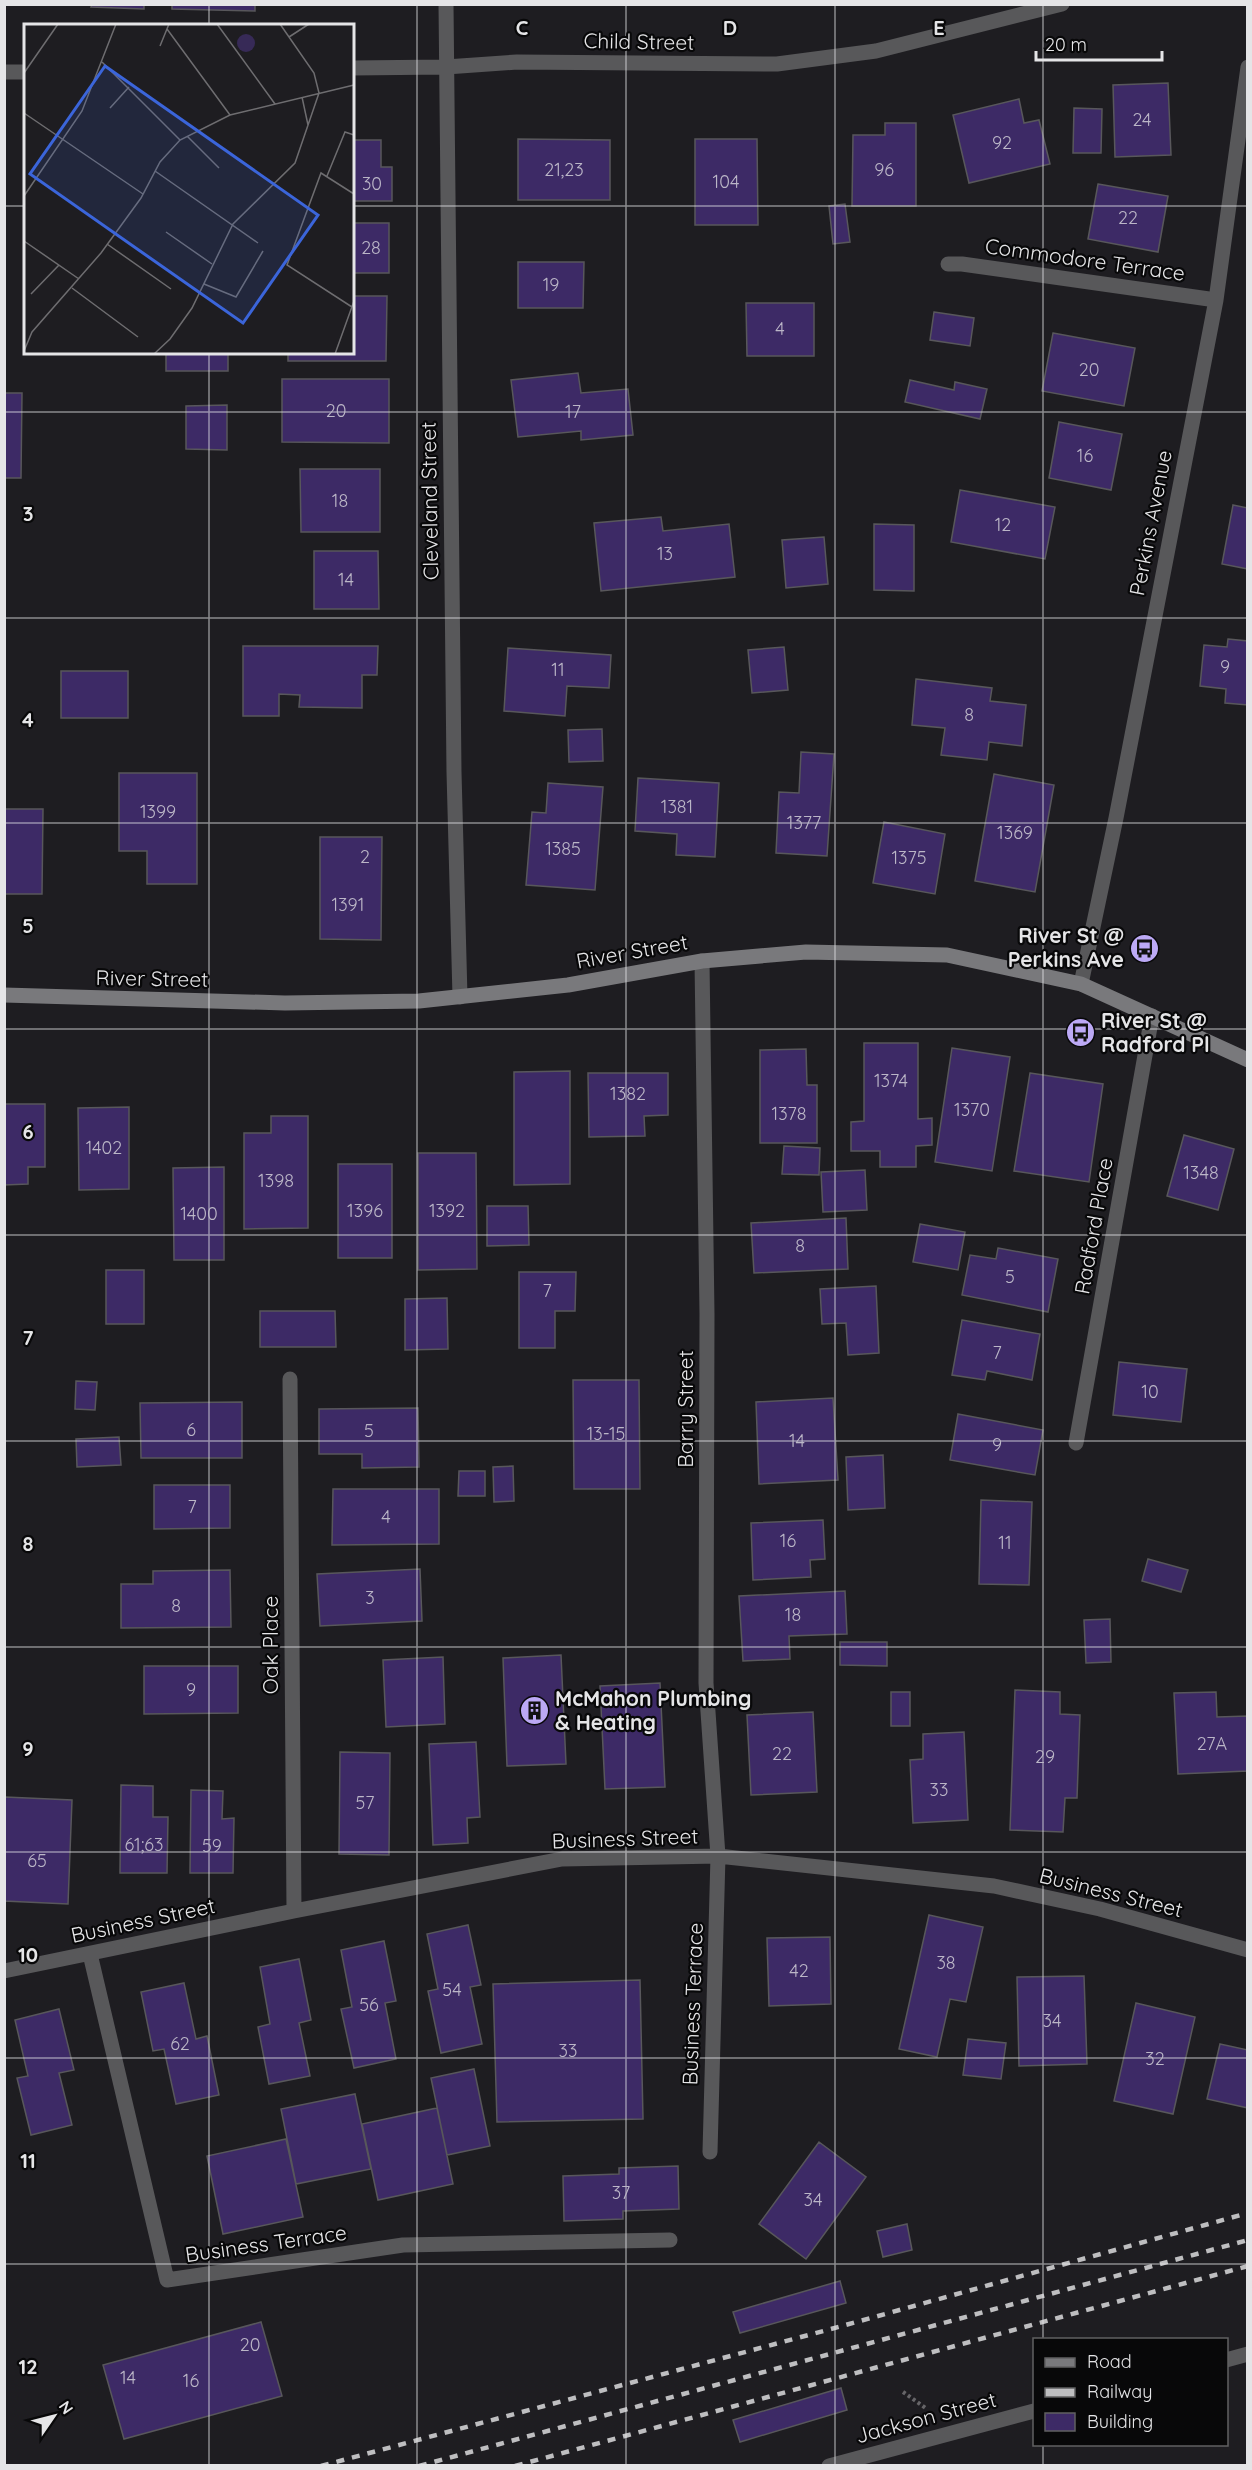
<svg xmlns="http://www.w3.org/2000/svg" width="1252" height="2470" font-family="Quicksand,sans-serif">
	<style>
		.building { fill: #3d2a66; stroke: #58575b; stroke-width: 1.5 }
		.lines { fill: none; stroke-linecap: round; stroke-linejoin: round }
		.path { stroke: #666568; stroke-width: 4; stroke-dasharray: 3 3; stroke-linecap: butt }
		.street { stroke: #58585a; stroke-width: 15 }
		.secondary { stroke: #79797c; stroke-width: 15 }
		.rail { stroke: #bebec0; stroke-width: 4.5; stroke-dasharray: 8 8; stroke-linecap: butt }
		.grid { fill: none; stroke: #e5e5e7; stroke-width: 1.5; stroke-opacity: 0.55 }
		.labels { text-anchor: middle; stroke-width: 4.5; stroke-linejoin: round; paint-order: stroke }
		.number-label { font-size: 18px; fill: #bbb6c7 }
		.street-label { font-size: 21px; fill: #e5e5e7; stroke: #080809 }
		.poi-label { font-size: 21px; font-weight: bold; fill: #e5e5e7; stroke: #080809; text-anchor: start }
		.inset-road { fill: none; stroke: #6e6d70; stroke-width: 1.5 }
		.view { fill: #3b65da; fill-opacity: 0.15; stroke: #3b65da; stroke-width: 3 }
		.inset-edge { fill: none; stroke: #e5e5e7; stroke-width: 3 }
		.grid-label { font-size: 20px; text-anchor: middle; font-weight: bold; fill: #e5e5e7; stroke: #080809; stroke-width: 4.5; stroke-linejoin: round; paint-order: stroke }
	</style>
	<rect width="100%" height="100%" fill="#1e1d21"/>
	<path class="building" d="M92,4H144V9L91,7Z
		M172,4H255V11L172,9Z
		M1168,83L1171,155L1115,157L1113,85Z
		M1019,99L1024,123L1039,120L1050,164L969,183L953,115Z
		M1074,108L1102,109L1101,153H1073Z
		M885,123H916V206H852L853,135H885Z
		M518,139L610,140V200H518Z
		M695,139H757L758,225H695Z
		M352,140H381V167H392V201H352Z
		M1098,184L1168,196L1158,252L1088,239Z
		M845,204L850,242L833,244L829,206Z
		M352,223H389V273H352Z
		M518,262H584L583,308H518Z
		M352,296H387L386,361H288V352H352Z
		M746,303H814V356H747Z
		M934,312L974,318L970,346L930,340Z
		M1053,333L1135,348L1124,406L1042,391Z
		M166,352H228V371H166Z
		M578,373L581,393L628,389L633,435L581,440V431L518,437L511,380Z
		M282,379H389V443L282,442Z
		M910,380L954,390L955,382L987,389L980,419L905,402Z
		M4,393H22L21,478H4Z
		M227,405V450L186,449V406Z
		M1059,422L1122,434L1111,490L1049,478Z
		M300,469H380V532H301Z
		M960,490L1055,507L1045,559L951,542Z
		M1233,505L1248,508V569L1222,564Z
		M661,517L663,531L729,524L735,577L601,591L594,523Z
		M874,524L914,525V591L874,590Z
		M824,537L828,584L786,588L782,540Z
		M314,551H378L379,609H314Z
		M1228,639L1248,641V705L1225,703L1226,689L1200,686L1204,645L1227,647Z
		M243,646H378L377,675H362V708L299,707L300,695L279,694V716H243Z
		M784,647L788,690L752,693L748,650Z
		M508,648L611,655L609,688L567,686L565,716L504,711Z
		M61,671H128V718H61Z
		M916,679L992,688L990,701L1026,705L1022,746L989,742L987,760L941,755L945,728L912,725Z
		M602,729L603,761L569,762L568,730Z
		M801,752L834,754L827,856L776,853L779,792L799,793Z
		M119,773H197V884H147V851H119Z
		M994,774L1054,785L1035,892L975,881Z
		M638,778L719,783L715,857L676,855L677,834L635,831Z
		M548,783L603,787L595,890L526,885L532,812L546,813Z
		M4,809H43L42,894H4Z
		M884,822L945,834L935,894L873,883Z
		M320,837H382L381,940L320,939Z
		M864,1043H918V1119L932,1118V1145L916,1146V1167H880V1151H851V1122L864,1121Z
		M952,1048L1010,1057L992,1171L935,1162Z
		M806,1049L807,1085H817V1143H760V1050Z
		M570,1071V1184L514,1185V1072Z
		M588,1073H668V1115L644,1116L645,1136L589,1137Z
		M1030,1073L1103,1084L1089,1182L1014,1171Z
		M4,1104H45V1167H28V1184L4,1185Z
		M129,1107V1189L79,1190L78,1108Z
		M271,1116H308V1228L244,1229V1133H271Z
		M1184,1135L1234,1149L1218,1210L1167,1196Z
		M784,1146L820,1148L819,1175L782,1174Z
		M418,1153H476L477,1269L418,1270Z
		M338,1164H392V1258H338Z
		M224,1167V1260H174L173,1168Z
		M865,1170L867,1210L823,1212L821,1172Z
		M487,1206H528L529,1245L487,1246Z
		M846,1218L848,1269L754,1273L751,1223Z
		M920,1224L965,1232L958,1270L913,1262Z
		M998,1248L1058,1259L1048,1312L962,1295L970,1255L996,1259Z
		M106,1270H144V1324H106Z
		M519,1272H576L575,1311H555V1348H519Z
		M876,1286L879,1353L848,1355L846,1323L822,1324L820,1289Z
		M447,1298L448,1349L405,1350V1299Z
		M260,1311H335L336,1347H260Z
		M962,1320L1040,1334L1032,1380L987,1371L985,1380L952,1375Z
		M1119,1362L1187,1369L1181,1422L1113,1415Z
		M573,1380H639L640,1489H574Z
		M76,1381L97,1382L95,1410L75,1409Z
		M833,1398L838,1480L759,1484L756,1402Z
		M242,1402V1458H141L140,1403Z
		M418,1408L419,1467L362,1468V1454H319V1409Z
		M958,1414L1043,1430L1035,1475L950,1460Z
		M119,1437L121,1465L77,1467L76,1439Z
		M883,1455L885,1508L848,1510L846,1457Z
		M513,1466L514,1501L494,1502L493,1467Z
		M459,1471H485V1496H458Z
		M154,1485H230V1528L154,1529Z
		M333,1489H439V1544L332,1545Z
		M981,1500L1032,1502L1029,1585L979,1584Z
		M823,1520L825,1559L810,1560L811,1577L753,1580L751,1523Z
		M1148,1559L1188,1570L1181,1592L1142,1581Z
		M420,1569L422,1621L320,1626L317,1574Z
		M230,1570L231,1627L121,1628V1584H153V1571Z
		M845,1591L847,1634L789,1636L790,1659L743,1661L739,1596Z
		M1110,1619L1111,1662L1086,1663L1084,1620Z
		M840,1642H887V1666L840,1665Z
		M561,1655L566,1764L507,1766L503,1658Z
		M443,1657L445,1724L386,1727L383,1660Z
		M144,1666H238V1713L144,1714Z
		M660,1683L665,1787L605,1789L600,1686Z
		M1015,1690L1060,1692V1714L1080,1715L1077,1798H1065L1063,1832L1010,1830Z
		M891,1692H910V1726H891Z
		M1216,1692L1217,1717L1248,1716V1771L1178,1774L1174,1693Z
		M813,1712L817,1792L751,1795L747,1715Z
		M964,1732L968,1820L913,1823L910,1760L923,1759V1734Z
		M476,1742L480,1817L467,1818L468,1843L433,1845L429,1744Z
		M340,1752L390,1753L389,1855L339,1854Z
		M121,1785L153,1786V1817H168L167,1873H120Z
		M191,1790L223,1791L222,1819L234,1818L233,1873H190Z
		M5,1797L72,1800L68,1904L4,1901Z
		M929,1915L983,1927L966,2002L950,1999L937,2057L899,2049Z
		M468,1925L481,1985L470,1987L482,2044L441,2053L428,1991L438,1989L427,1934Z
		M830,1937L831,2004L769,2006L767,1938Z
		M384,1941L396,2001L385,2003L396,2059L354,2068L341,2009L352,2007L341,1950Z
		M299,1959L311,2020L299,2023L310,2076L269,2084L258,2027L270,2024L260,1967Z
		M1084,1976L1087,2064L1019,2066L1017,1977Z
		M640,1980L643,2119L497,2122L493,1984Z
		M184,1983L196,2039L207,2036L219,2095L176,2104L164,2049L153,2051L141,1992Z
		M1136,2003L1195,2017L1173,2114L1114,2101Z
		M59,2009L74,2070L59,2073L72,2125L31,2135L17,2078L28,2076L15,2020Z
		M968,2039L1006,2043L1001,2079L963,2075Z
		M1220,2044L1248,2050V2108L1207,2099Z
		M474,2069L490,2146L447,2155L431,2078Z
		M355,2094L371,2169L296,2184L281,2109Z
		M437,2108L453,2184L378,2200L362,2124Z
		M286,2139L303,2217L223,2234L207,2156Z
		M819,2142L866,2177L806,2259L759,2224Z
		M678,2166L679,2209L623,2211V2219L564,2221L563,2176L619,2174V2168Z
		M907,2224L912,2250L883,2257L877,2231Z
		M840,2281L846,2303L740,2333L733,2312Z
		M261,2322L282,2396L124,2439L103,2365Z
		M841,2388L847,2410L740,2442L733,2420Z"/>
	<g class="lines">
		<path class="path" d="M903,2392L927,2409"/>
		<path class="street" d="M446,4L454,772L460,997
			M352,68L446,67L517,62L777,64L876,51L1062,4
			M4,72H26
			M948,264H962L1216,300
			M702,961L707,1314L706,1683L718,1856L710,2152
			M1081,984L1116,818L1216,300L1248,67
			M290,1379L294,1911
			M1076,1443L1152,1016
			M90,1954L167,2280L403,2245L670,2240
			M4,1971L294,1911L562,1859L718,1856L994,1886L1100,1909L1248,1950
			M1226,2360L1248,2354
			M829,2466L1034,2411"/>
		<path class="secondary" d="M4,995L285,1003L419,1001L568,985L702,961L806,952L947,955L1081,984L1248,1060"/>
		<path class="rail" d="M321,2466L842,2326L1248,2213
			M419,2466L1248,2240
			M515,2466L1248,2266"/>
	</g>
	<path class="grid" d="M209,4V26M417,4V2466M626,4V2466M835,4V2466M1043,4V2340M4,206H26M352,206H1248M209,352V2466M4,412H1248M4,618H1248M4,823H1248M4,1029H1248M4,1235H1248M4,1441H1248M4,1647H1248M4,1852H1248M4,2058H1248M4,2264H1248M1043,2444V2466"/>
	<defs>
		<symbol id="bus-disc" viewBox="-11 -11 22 22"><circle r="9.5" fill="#bca9f5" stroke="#080809"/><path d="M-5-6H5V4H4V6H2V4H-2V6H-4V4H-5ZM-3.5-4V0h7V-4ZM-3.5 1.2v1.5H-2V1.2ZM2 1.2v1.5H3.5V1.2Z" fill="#111"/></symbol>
		<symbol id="building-disc" viewBox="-11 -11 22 22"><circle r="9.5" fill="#bca9f5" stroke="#080809"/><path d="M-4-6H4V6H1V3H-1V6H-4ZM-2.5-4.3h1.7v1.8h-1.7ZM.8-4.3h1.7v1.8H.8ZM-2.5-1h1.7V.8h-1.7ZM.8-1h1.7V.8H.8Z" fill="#111"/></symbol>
	</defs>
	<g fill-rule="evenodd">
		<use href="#bus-disc" x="1128" y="932" width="33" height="33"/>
		<use href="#bus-disc" x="1064" y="1016" width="33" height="33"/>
		<use href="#building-disc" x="518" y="1694" width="33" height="33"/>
	</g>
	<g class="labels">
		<g class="number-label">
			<text x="1142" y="126">24</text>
			<text x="1002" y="149">92</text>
			<text x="564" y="176">21,23</text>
			<text x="884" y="176">96</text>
			<text x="726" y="188">104</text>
			<text x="372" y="190">30</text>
			<text x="1128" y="224">22</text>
			<text x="371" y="254">28</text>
			<text x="551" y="291">19</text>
			<text x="780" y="335">4</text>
			<text x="1089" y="376">20</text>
			<text x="336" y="417">20</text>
			<text x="573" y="418">17</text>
			<text x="1085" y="462">16</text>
			<text x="340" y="507">18</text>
			<text x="1003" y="531">12</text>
			<text x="665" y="560">13</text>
			<text x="346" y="586">14</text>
			<text x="1225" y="673">9</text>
			<text x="558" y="676">11</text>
			<text x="969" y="721">8</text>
			<text x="677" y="813">1381</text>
			<text x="158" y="818">1399</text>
			<text x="804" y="829">1377</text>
			<text x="1015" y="839">1369</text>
			<text x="563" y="855">1385</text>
			<text x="365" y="863">2</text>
			<text x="909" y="864">1375</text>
			<text x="348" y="911">1391</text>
			<text x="891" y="1087">1374</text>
			<text x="628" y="1100">1382</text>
			<text x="972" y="1116">1370</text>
			<text x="789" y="1120">1378</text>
			<text x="104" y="1154">1402</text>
			<text x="1201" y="1179">1348</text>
			<text x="276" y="1187">1398</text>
			<text x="365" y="1217">1396</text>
			<text x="447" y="1217">1392</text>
			<text x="199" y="1220">1400</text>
			<text x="800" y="1252">8</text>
			<text x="1010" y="1283">5</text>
			<text x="547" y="1297">7</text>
			<text x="997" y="1359">7</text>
			<text x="1150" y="1398">10</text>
			<text x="191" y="1436">6</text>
			<text x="369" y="1437">5</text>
			<text x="606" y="1440">13-15</text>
			<text x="797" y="1447">14</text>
			<text x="997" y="1451">9</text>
			<text x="192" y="1513">7</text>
			<text x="386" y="1523">4</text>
			<text x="788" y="1547">16</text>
			<text x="1005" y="1549">11</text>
			<text x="370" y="1604">3</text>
			<text x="176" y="1612">8</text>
			<text x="793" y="1621">18</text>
			<text x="191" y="1696">9</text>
			<text x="1212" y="1750">27A</text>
			<text x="782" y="1760">22</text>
			<text x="1045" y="1763">29</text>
			<text x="939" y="1796">33</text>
			<text x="365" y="1809">57</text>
			<text x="144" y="1851">61;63</text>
			<text x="212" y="1852">59</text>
			<text x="37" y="1867">65</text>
			<text x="946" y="1969">38</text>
			<text x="799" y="1977">42</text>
			<text x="452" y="1996">54</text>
			<text x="369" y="2011">56</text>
			<text x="1052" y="2027">34</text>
			<text x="180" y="2050">62</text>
			<text x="568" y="2057">33</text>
			<text x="1155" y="2065">32</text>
			<text x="621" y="2199">37</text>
			<text x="813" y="2206">34</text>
			<text x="250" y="2351">20</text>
			<text x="128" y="2384">14</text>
			<text x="191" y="2387">16</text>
		</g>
		<g class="street-label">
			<text transform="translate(639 42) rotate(1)" y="7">Child Street</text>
			<text transform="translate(1085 260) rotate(8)" y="7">Commodore Terrace</text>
			<text transform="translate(430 501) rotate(-91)" y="7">Cleveland Street</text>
			<text transform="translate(1151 523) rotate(-79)" y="7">Perkins Avenue</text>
			<text transform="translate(632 952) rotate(-10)" y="7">River Street</text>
			<text transform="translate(152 979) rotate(1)" y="7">River Street</text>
			<text transform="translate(1094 1226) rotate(-80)" y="7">Radford Place</text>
			<text transform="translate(686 1409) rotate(-90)" y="7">Barry Street</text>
			<text transform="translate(271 1645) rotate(-90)" y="7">Oak Place</text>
			<text transform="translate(625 1839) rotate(-2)" y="7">Business Street</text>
			<text transform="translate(1111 1893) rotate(14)" y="7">Business Street</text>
			<text transform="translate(143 1921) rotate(-12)" y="7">Business Street</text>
			<text transform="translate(693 2004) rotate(-88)" y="7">Business Terrace</text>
			<text transform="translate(266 2244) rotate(-8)" y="7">Business Terrace</text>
			<text transform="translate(926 2418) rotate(-15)" y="7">Jackson Street</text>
		</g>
		<g class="poi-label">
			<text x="1124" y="943" text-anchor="end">River St @<tspan x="1124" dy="24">Perkins Ave</tspan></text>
			<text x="1101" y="1028">River St @<tspan x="1101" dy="24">Radford Pl</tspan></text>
			<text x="555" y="1706">McMahon Plumbing<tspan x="555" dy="24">&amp; Heating</tspan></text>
		</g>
	</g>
	<g transform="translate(24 24)">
		<rect width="330" height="330" fill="#1e1d21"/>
		<path d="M213 19a9 9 0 1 1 18 0a9 9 0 1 1-18 0Z" fill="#372a57"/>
		<path class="inset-road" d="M193,0L251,80M256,0L290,49L295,69M143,5L206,91M265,13L285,0M136,22L145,0M78,38L156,116M0,49L34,0M278,73L284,101M86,84L105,63M0,89L119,170M163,112L195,144M131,147L234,219M303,152L321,108L330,111M0,172L58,87L92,0M142,208L188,240M0,217L55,255M83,220L147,265M180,260L212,273L239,227M48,264L114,313M7,270L35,241M328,283L263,241L297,149L330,170M0,327L8,308L77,229L117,174L136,138L156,116L206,91L330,61M130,330L146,315L168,284L209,200L271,139L295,69M311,330L330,277"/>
		<path class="view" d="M81,42L294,191L219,299L6,150Z"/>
		<rect width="330" height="330" class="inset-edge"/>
	</g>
	<g class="grid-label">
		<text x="522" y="35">C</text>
		<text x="730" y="35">D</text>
		<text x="939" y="35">E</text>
		<text x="28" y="521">3</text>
		<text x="28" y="727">4</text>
		<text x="28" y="933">5</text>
		<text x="28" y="1139">6</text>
		<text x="28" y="1345">7</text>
		<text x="28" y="1551">8</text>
		<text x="28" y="1756">9</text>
		<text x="28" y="1962">10</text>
		<text x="28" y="2168">11</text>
		<text x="28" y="2374">12</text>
	</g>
	<rect width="1252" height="2470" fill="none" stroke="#e5e5e7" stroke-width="12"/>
	<rect x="1033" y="2338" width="195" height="108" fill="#080809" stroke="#606062" stroke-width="1.5"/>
	<rect x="1045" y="2358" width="30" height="9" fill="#79797c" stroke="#606062" stroke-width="1.5"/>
	<text x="1087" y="2368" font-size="18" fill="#e5e5e7">Road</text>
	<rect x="1045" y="2388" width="30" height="9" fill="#bebec0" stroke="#606062" stroke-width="1.5"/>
	<text x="1087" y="2398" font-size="18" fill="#e5e5e7">Railway</text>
	<rect x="1045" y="2413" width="30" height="18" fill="#3d2a66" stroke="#606062" stroke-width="1.5"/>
	<text x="1087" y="2428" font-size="18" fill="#e5e5e7">Building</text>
	<g transform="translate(54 2416) rotate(55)" stroke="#080809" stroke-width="4.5" paint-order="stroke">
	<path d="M0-4.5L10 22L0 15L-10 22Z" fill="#e5e5e7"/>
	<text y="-9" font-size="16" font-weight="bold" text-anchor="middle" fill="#e5e5e7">N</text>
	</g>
	<path d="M1036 51v9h126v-9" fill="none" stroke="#e5e5e7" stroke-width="3"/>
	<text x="1045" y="51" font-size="18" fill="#e5e5e7" stroke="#080809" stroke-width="4.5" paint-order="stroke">20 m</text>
</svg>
